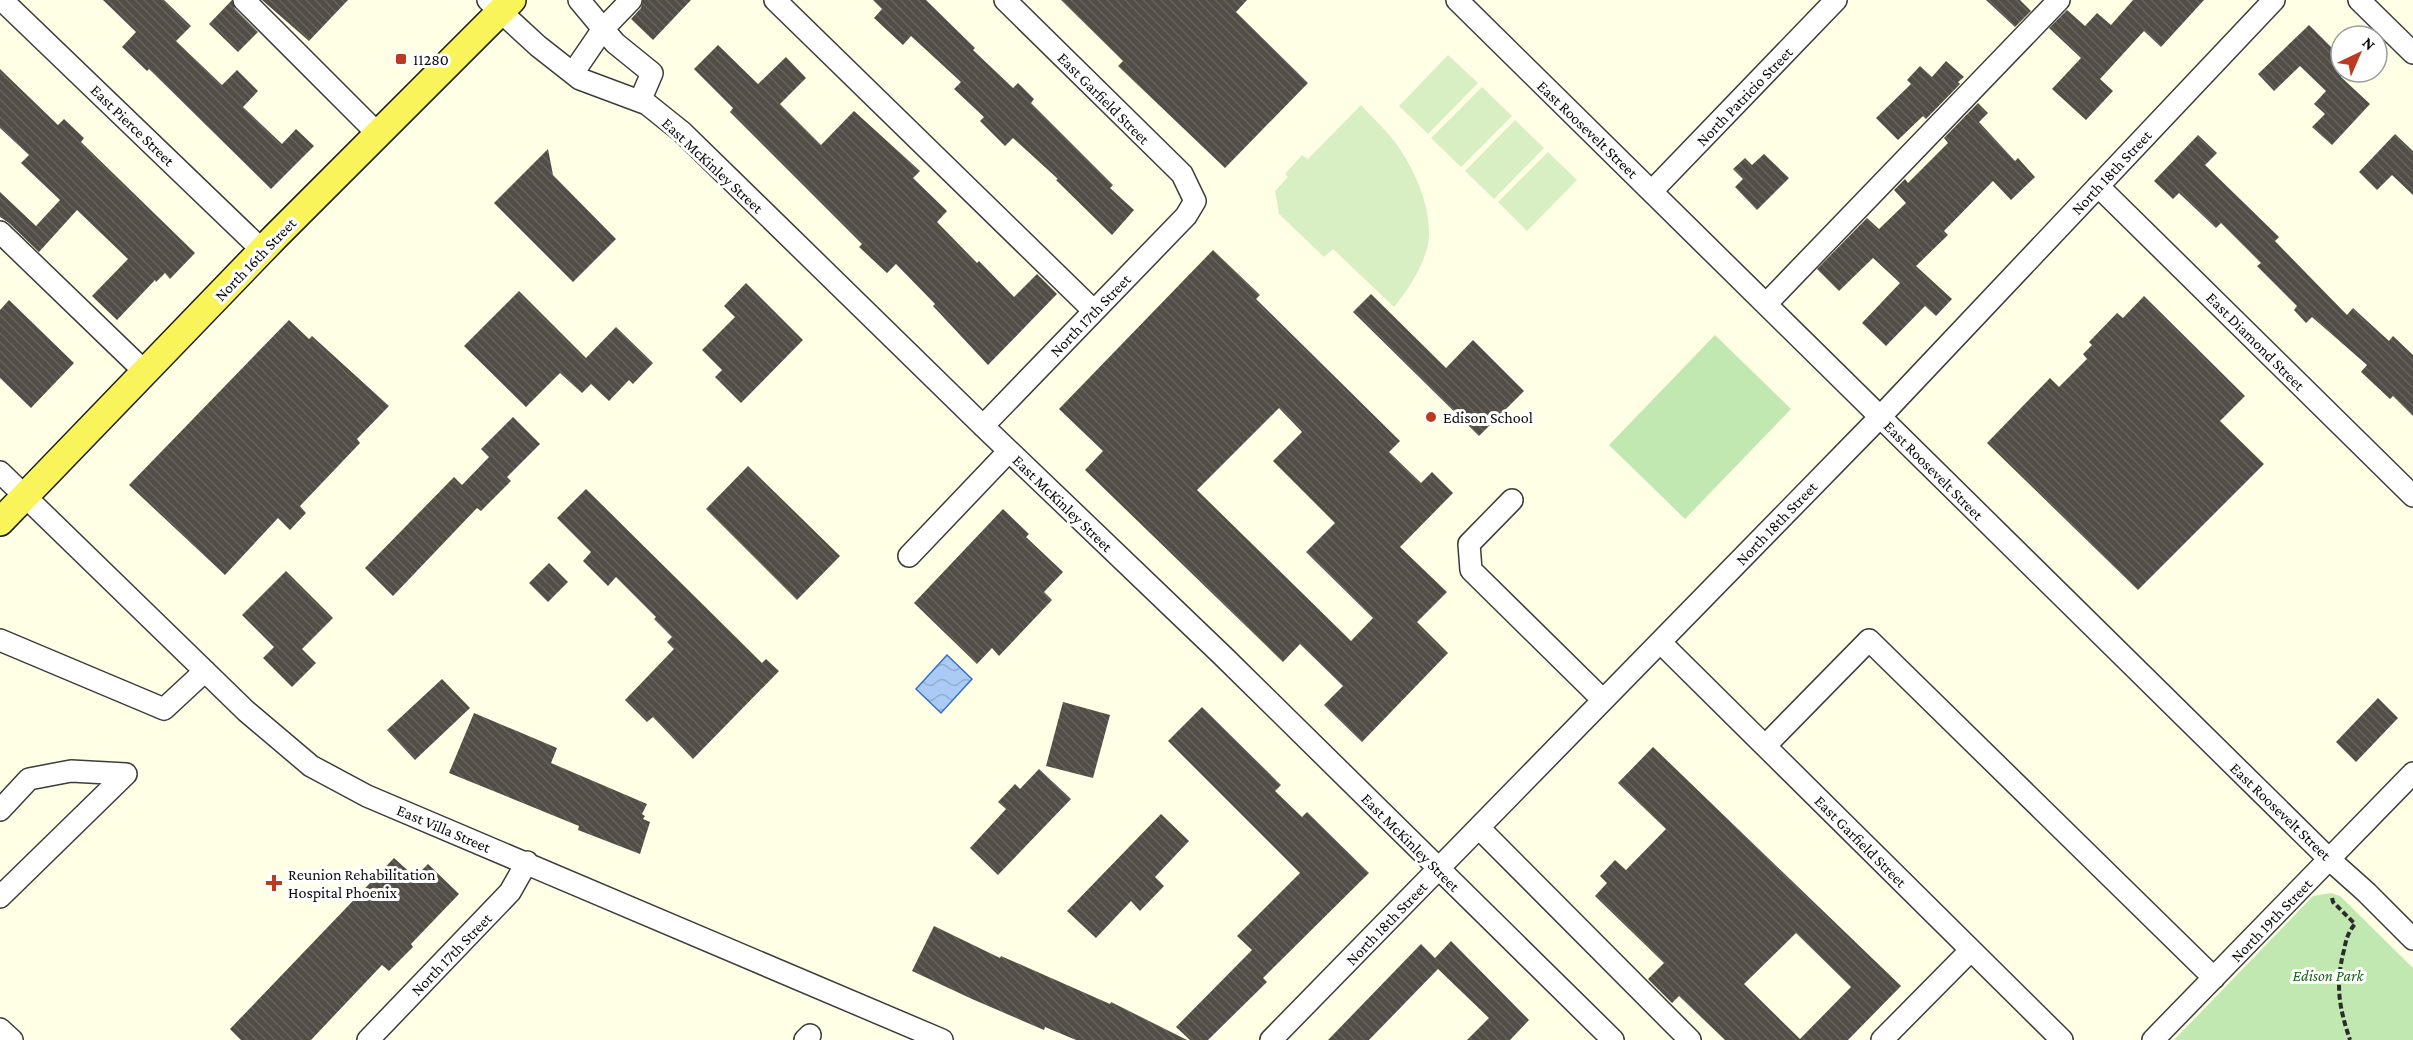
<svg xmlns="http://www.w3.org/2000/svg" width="2413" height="1040" font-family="'Crimson Pro',serif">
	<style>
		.grass { fill: #c2e8b1 }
		.pitch { fill: #d7efc3 }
		.water { fill: url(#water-waves); stroke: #3170ce; stroke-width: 1.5 }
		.building { fill: url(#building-back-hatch); fill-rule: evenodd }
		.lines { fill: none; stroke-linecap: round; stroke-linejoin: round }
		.minor-casing { stroke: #3d3d3d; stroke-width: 24 }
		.major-casing { stroke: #1b1b1b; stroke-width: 30 }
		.path { stroke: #2c2c2c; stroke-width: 4; stroke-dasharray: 6 3; stroke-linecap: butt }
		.minor { stroke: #fff; stroke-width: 21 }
		.major { stroke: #faf45b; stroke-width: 27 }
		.poi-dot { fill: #ba3a22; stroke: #fff; stroke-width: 2 }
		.labels { text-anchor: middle; stroke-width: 6; stroke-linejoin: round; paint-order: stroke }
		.poi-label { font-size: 16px; fill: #0a0a0a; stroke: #fff; text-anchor: start }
		.street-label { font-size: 16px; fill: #0a0a0a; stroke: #fff }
		.park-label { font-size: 16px; font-style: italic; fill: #1b611b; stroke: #fff }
	</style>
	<defs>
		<pattern id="water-waves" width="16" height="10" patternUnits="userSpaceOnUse" patternTransform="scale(1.5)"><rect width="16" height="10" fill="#abcbf6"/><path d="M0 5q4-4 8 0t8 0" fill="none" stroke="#92add2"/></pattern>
		<pattern id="building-back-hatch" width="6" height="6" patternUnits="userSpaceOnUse" patternTransform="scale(1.5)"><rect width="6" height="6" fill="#524d46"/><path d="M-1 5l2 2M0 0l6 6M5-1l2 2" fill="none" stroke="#66625c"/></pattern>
	</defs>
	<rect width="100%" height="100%" fill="#ffffe6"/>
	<path class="grass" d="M1715,335L1791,409L1685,519L1609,445Z
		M2331,893L2340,896L2413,968V1040H2174L2313,896Z"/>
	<path class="pitch" d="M1448,55L1478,83L1428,134L1399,106Z
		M1482,87L1512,116L1461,167L1431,138Z
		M1361,105C1372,117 1385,129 1395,142C1413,167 1429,201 1429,232C1430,257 1409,289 1394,307L1333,249L1324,257L1279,214L1275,191L1288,177L1285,174L1302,155L1308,159Z
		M1515,120L1544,148L1494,199L1465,171Z
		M1548,152L1577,180L1527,231L1498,202Z"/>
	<path class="water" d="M947,655L972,679L941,713L916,689Z"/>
	<path class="building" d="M103,0H164L191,26L176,41L222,85L237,70L258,91L243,107L282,144L296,129L314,146L271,189L149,69L147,71L122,47L136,32Z
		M232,0L235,9L258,32L238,52L209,24Z
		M262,0H348L309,41Z
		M643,0H691L653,40L631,19L641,8Z
		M873,0H926L975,48L973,50L1013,88L1018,83L1034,99L1031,103L1113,185L1110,188L1134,210L1112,235L1056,180L1058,179L1013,138L1005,146L980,121L984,117L954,89L961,82L911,36L903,45L874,18L882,9Z
		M1061,0H1247L1236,12L1308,83L1225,168L1118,66L1123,61Z
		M1986,0H2020L2031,11L2015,27Z
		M2133,0H2204L2161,47L2144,31L2100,79L2113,91L2086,120L2052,89L2081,58L2049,28L2067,10L2085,26L2097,13L2111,25Z
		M2309,25L2341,57V77L2370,104L2332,145L2312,127L2325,114L2314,104L2326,91L2300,66L2274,91L2258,74Z
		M718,45L758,84L786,57L806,78L780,104L821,145L854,111L920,171L913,178L947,211L937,222L977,263L979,261L1014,297L1037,274L1057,294L988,365L933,306L935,304L896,264L887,273L859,247L862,244L730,112L733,108L694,69Z
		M1946,61L1964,77L1958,82L1960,84L1926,119L1923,116L1898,140L1876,118L1911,84L1907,80L1920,66L1932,77Z
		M0,69L58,125L64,119L84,138L81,142L195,253L170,279L165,273L156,282L155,280L117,320L92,296L128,259L77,210L39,252L9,223L0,217V192L36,226L60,200L21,163L29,155L0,128Z
		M1978,103L1988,113L1979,122L2015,161L2018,158L2035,177L2011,200L1993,181L1944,231L1948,235L1916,266L1952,299L1936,316L1925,306L1886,346L1862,323L1900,283L1873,258L1839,291L1817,269L1867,218L1879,229L1906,203L1894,190L1905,179L1908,183L1948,143L1944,138Z
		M2395,134L2413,151V195L2392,175L2377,190L2359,172Z
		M2198,135L2217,153L2205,165L2279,237L2275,241L2308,275L2347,315L2353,308L2389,341L2393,336L2413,355V416L2393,396L2390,399L2361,372L2367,365L2312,317L2306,323L2294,310L2297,306L2257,266L2261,263L2221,223L2216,228L2179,193L2173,199L2154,181Z
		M548,149L553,175L616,239L573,282L494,203Z
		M1764,154L1789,178L1757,210L1735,187L1743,179L1733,169L1745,158L1752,165Z
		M1213,250L1260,295L1256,299L1400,441L1389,452L1421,483L1432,472L1453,493L1400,547L1447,592L1417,622L1448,653L1362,742L1324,705L1343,686L1300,644L1283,662L1085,470L1103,451L1059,409ZM1279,408L1302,432L1273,461L1335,523L1306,552L1373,618L1351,641L1197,490Z
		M746,283L803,340L741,403L715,377L722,370L702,350L735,317L724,306Z
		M519,291L586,358L616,327L653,363L633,384L629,380L609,401L591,384L582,393L560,373L526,407L464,346Z
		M1371,294L1446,368L1473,340L1524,391L1479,436L1353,312Z
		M2144,296L2245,396L2220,421L2264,464L2138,590L1987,443L2050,378L2059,387L2087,359L2083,354L2092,345L2089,342L2117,313L2123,318Z
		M9,300L74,363L31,408L0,378V310Z
		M289,320L309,339L312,336L389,406L357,439L360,443L300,506L306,513L290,530L278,518L225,575L129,485Z
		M513,417L540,444L507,477L511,481L481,511L477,508L393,596L365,568L454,477L462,485L489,457L481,449Z
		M748,466L840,556L797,600L706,509Z
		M586,489L762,663L766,659L779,671L693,759L653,717L647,722L625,700L674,649L667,642L672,637L654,619L656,617L616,577L608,586L583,561L591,552L557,518Z
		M1003,509L1029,534L1026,537L1063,572L1044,592L1052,600L999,656L992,648L977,664L914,603Z
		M549,563L568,582L548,602L529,583Z
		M286,571L333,618L302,649L316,663L292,687L263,658L274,647L242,615Z
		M442,679L470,708L415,760L387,730Z
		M2378,698L2398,718L2356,762L2336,742Z
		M1063,702L1110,715L1093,778L1046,766Z
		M1202,707L1281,785L1275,791L1302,817L1307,812L1369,873L1263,978L1267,982L1208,1040H1190L1176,1027L1252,950L1237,936L1300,873L1168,741Z
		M474,713L557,748L551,763L647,804L642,814L645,816L643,819L650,822L640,854L578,830L579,826L449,773Z
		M1653,747L1901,986L1848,1040H1725L1679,996L1672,1003L1648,979L1664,963L1595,896L1607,883L1600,876L1615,860L1626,870L1666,829L1618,783ZM1796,933L1851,987L1800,1039L1744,984Z
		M1039,769L1071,799L998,875L970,848L1006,809L998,802L1015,784L1020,789Z
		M1161,814L1189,841L1155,877L1164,886L1140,911L1131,901L1096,938L1067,911Z
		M394,858L415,877L428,864L459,894L411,944L413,947L389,971L382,965L311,1040H241L230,1029Z
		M934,926L1000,958L1001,956L1110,1004L1111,1002L1187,1040H1076L1045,1027L1044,1030L972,999L912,971Z
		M1451,941L1529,1020L1510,1040H1467L1489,1018L1438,969L1369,1040H1328L1421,944L1435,958Z"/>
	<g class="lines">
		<defs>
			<path id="minor" d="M2,0L263,251
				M244,0L378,134
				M488,0L538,46L580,79L647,104L682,132L983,426L1223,656L1613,1040
				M579,0L615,43L652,73L640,101
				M775,0L1094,311
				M1457,0L2329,859L2366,892L2413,939
				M2359,0L2413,53
				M573,73L603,29L631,0
				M2098,186L2413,496
				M1652,191L1836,0
				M0,232L144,371
				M1767,303L2059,0
				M983,426L1186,216L1195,201L1182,174L1005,0
				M0,472L246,711L311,766L367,796L942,1040
				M1512,500L1469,544L1471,570L1603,700
				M909,556L1009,451
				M0,640L164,709L205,671
				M1660,642L2062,1040
				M1765,746L1869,640L2214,978
				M0,810L29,779L71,771L126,774L0,897
				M1479,828L1690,1040
				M0,1029L12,1040
				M368,1040L510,892L527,862
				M805,1040L810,1035
				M1271,1040L1880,417L2274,0
				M1882,1040L1971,950
				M2153,1040L2413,773"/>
			<path id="major" d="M0,522L275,237L512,0"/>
		</defs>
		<use href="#minor" class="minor-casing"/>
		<use href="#major" class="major-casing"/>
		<path class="path" d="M2332,898L2333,902L2355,924C2348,932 2346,940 2344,950C2335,985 2339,1007 2350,1040"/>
		<use href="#minor" class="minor"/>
		<use href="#major" class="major"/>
	</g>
	<g class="poi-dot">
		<rect x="395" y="53" width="12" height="12" rx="3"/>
		<circle cx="1431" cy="417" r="6"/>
		<path d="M271 874h6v6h6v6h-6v6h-6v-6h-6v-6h6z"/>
	</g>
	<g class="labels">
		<g class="poi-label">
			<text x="413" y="65">11280</text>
			<text x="1443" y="423">Edison School</text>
			<text x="288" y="880">Reunion Rehabilitation<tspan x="288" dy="18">Hospital Phoenix</tspan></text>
		</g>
		<g class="street-label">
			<text transform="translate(1744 96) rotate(-46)" y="6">North Patricio Street</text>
			<text transform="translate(1104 98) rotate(45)" y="6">East Garfield Street</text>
			<text transform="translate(133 125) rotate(44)" y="6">East Pierce Street</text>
			<text transform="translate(1588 129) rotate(44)" y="6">East Roosevelt Street</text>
			<text transform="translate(713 165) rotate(43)" y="6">East McKinley Street</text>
			<text transform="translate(2111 172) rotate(-47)" y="6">North 18th Street</text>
			<text transform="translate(255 259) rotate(-46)" y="6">North 16th Street</text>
			<text transform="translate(1090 315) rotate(-46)" y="6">North 17th Street</text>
			<text transform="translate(2256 341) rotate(45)" y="6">East Diamond Street</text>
			<text transform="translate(1934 470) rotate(45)" y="6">East Roosevelt Street</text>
			<text transform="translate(1063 503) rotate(44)" y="6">East McKinley Street</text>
			<text transform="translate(1776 523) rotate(-46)" y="6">North 18th Street</text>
			<text transform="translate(2281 811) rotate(44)" y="6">East Roosevelt Street</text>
			<text transform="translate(444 828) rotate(23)" y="6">East Villa Street</text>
			<text transform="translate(1861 841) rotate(45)" y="6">East Garfield Street</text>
			<text transform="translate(1411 842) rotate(45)" y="6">East McKinley Street</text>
			<text transform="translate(2271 920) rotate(-46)" y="6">North 19th Street</text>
			<text transform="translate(1386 923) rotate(-46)" y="6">North 18th Street</text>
			<text transform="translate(451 954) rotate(-46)" y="6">North 17th Street</text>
		</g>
		<g class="park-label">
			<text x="2328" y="981">Edison Park</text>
		</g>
	</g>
	<g transform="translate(2359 54) rotate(44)"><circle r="28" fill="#ffffff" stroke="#9d9d9d" stroke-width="1.5"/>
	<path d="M0-4.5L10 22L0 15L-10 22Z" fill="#ba3a22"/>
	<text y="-9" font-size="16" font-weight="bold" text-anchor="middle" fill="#0a0a0a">N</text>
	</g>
</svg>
